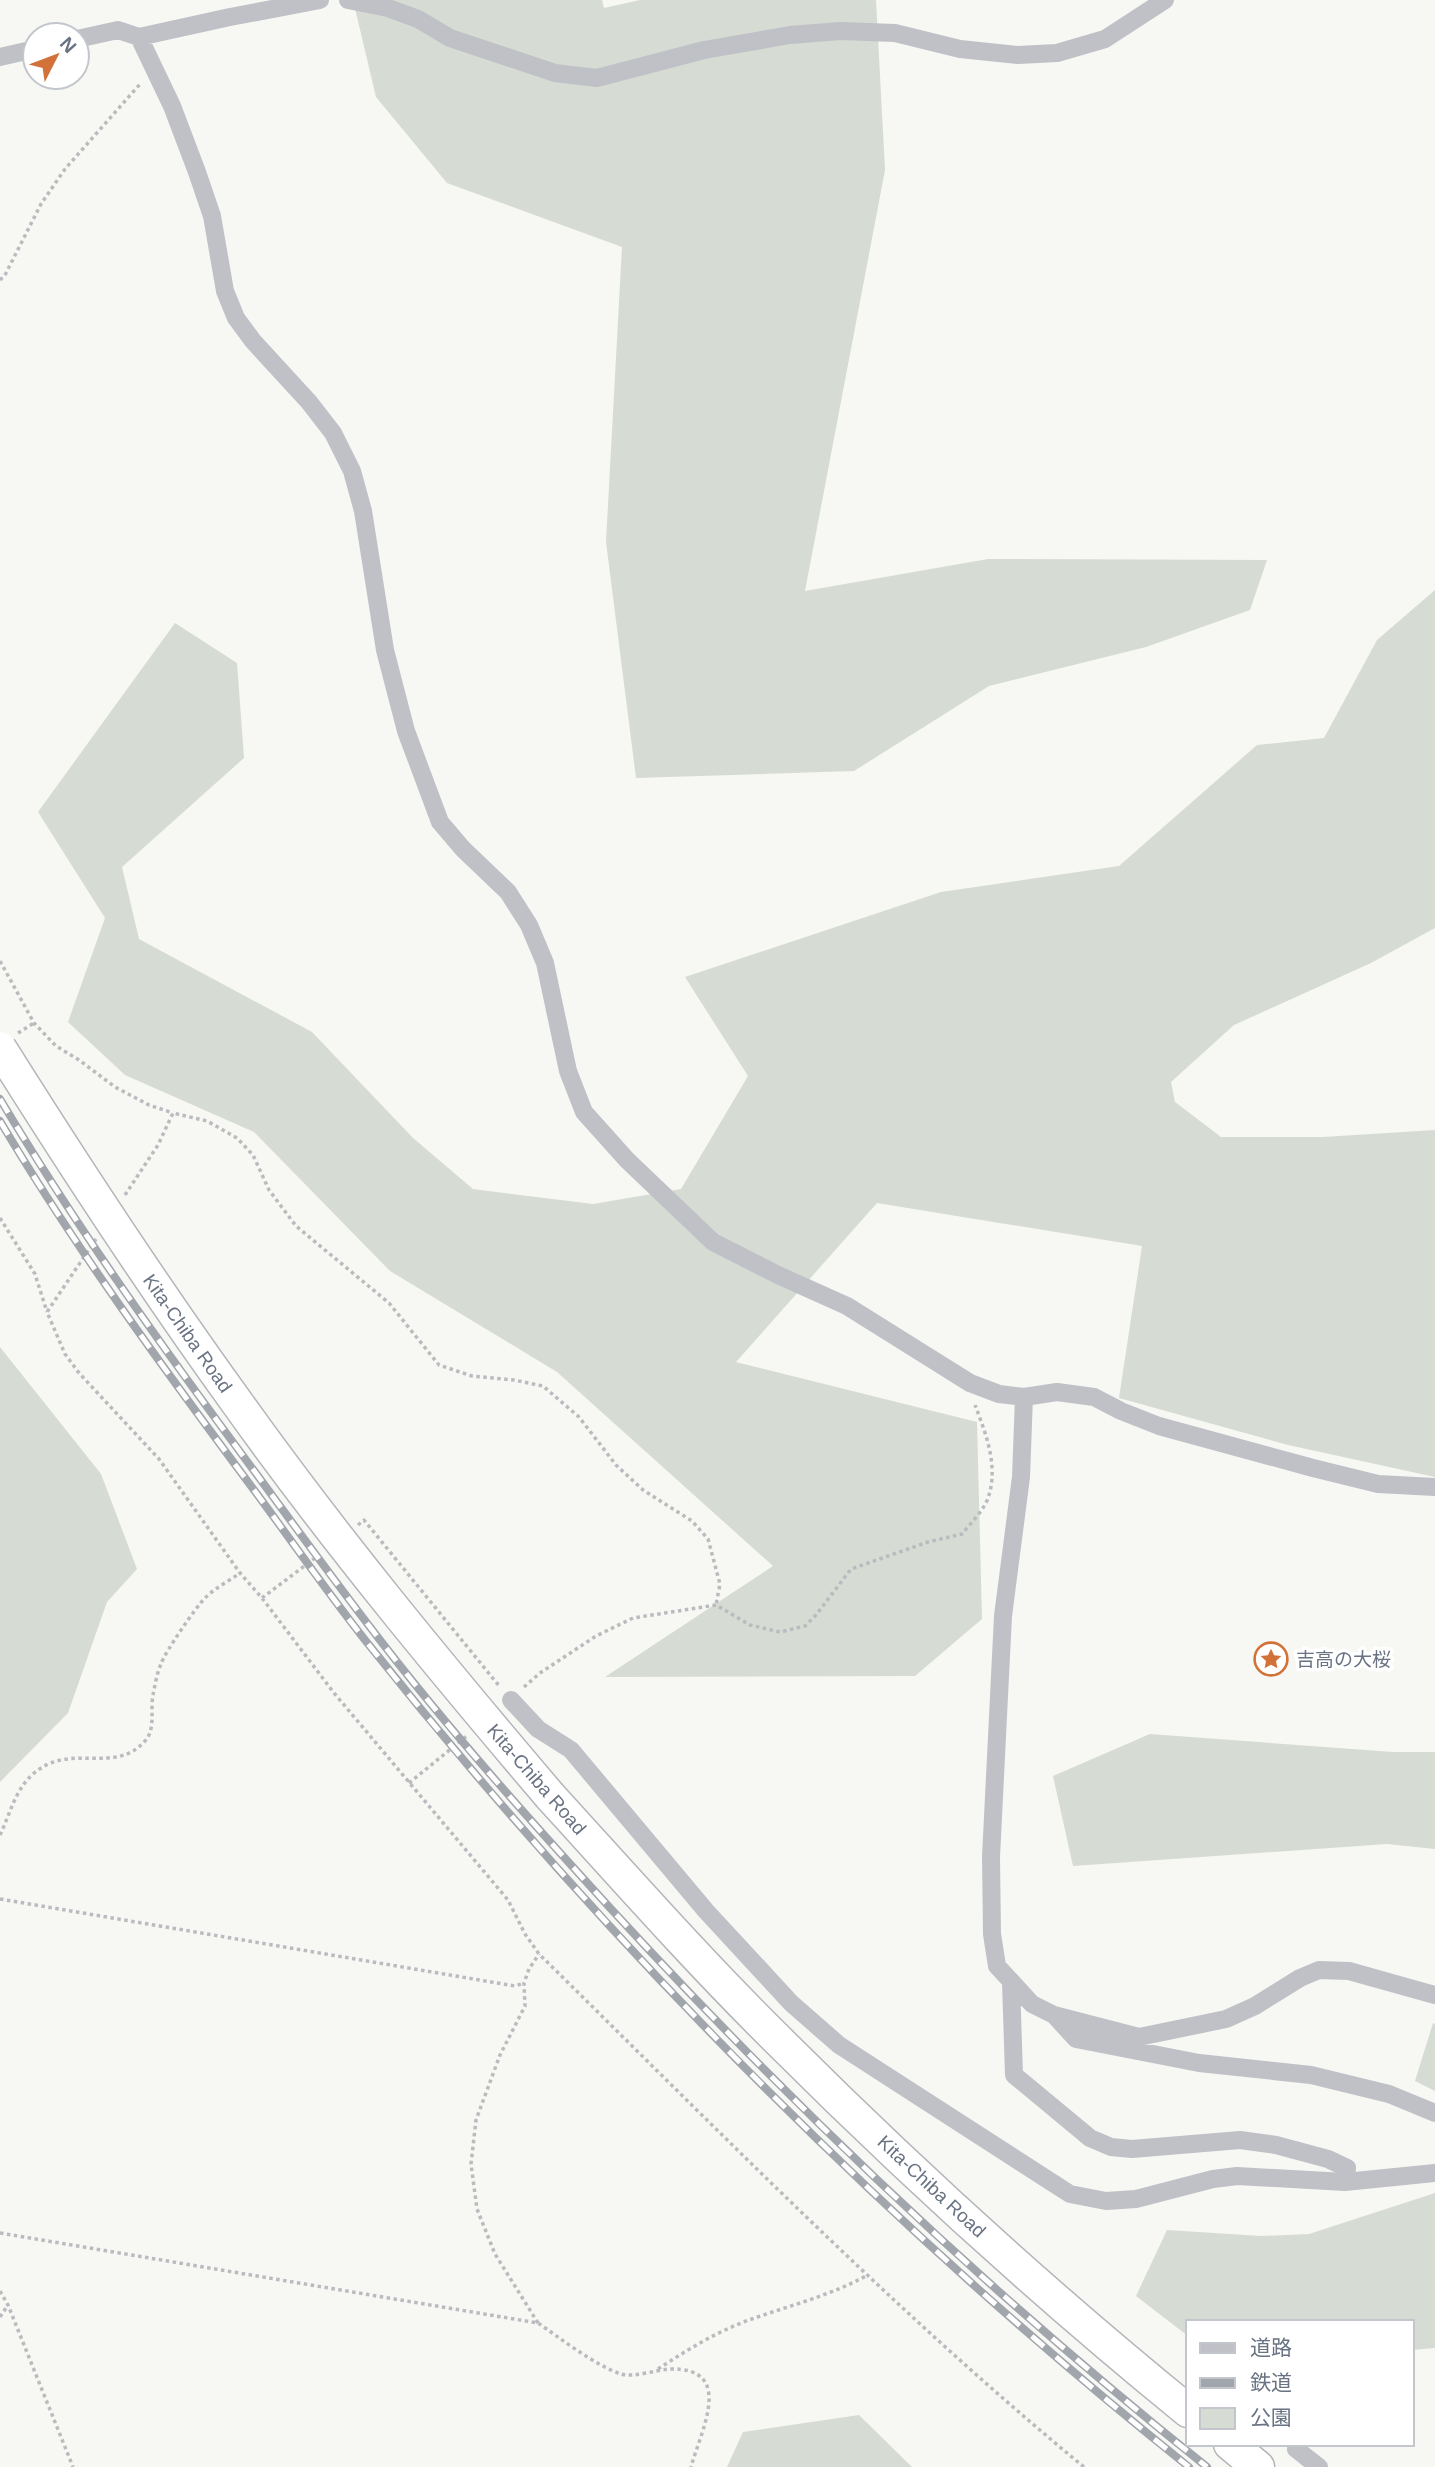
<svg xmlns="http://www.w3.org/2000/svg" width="1435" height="2467" font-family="Arial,'Noto Sans JP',sans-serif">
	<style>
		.green { fill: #d6dbd4 }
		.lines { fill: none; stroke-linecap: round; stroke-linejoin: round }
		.highway-casing { stroke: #b2b5b9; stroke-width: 35 }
		.path { stroke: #b9bbbe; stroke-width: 3.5; stroke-dasharray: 3.5 3.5; stroke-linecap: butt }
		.street { stroke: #bfc1c6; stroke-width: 18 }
		.highway { stroke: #fff; stroke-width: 32 }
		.rail-casing { stroke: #a1a5ac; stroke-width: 8 }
		.rail { stroke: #fff; stroke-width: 5; stroke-dasharray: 16; stroke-linecap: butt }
		.highway-bridge-casing { stroke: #b2b5b9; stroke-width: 35; stroke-linecap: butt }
		.highway-bridge { stroke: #fff; stroke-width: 32 }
		.labels { text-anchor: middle; stroke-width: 7; stroke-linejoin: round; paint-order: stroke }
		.street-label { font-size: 19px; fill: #697383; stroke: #fff }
		.poi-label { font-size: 19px; fill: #697383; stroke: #fff; text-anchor: start }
	</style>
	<rect width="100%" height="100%" fill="#f7f7f4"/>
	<path class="green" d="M353,0H602L604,8L640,0H876L885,170L805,591L988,559L1267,560L1250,610L1146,647L989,686L854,771L636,778L606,542L622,247L447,183L376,97Z
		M1435,590V928L1371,963L1234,1025L1171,1082L1175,1102L1221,1137H1323L1435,1130V1477L1288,1445L1119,1398L1142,1246L877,1203L736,1362L977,1422L982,1619L915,1676L605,1677L773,1566L557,1372L390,1271L254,1132L125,1075L68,1022L105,918L38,812L175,623L237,663L244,758L122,867L139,939L312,1032L413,1138L473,1189L593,1204L681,1189L748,1076L685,977L941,892L1119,866L1257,745L1324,738L1377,640Z
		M0,1347L101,1474L137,1569L107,1602L68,1713L0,1782Z
		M1150,1734L1393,1752H1435V1849L1387,1844L1073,1866L1053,1776Z
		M1433,2023L1435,2024V2091L1415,2081Z
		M1435,2193V2348L1412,2350V2322H1188V2336L1136,2296L1167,2230L1261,2236L1309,2234Z
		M859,2415L912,2467H727L743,2432Z"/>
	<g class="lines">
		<defs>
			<path id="highway" d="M550,1796C624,1877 697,1960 775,2037C906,2168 1044,2294 1188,2411
				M1230,2444L1258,2467"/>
		</defs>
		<use href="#highway" class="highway-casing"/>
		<path class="path" d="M0,280L5,275L41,204L65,169L141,83
			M0,961L34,1023L56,1046L79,1060L115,1087L149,1105L173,1113
			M18,1033L34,1023
			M125,1195L158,1145L173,1113L207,1121L237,1138L253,1155L269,1190L296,1226L389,1303L439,1365L472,1376L514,1380L543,1386L579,1417L616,1465L643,1490L692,1521L708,1539L720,1584L716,1605
			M0,1218L35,1274L47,1312
			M96,1239L47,1312L65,1354L79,1373L159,1459L240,1573L262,1598L334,1693L508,1900L525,1934L539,1954C717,2129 891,2308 1084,2467
			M358,1525L364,1520L500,1687
			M262,1598L319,1555
			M524,1687L540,1673L596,1636L633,1618L716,1605L750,1625L780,1632L805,1626L816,1615L851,1569L928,1542L962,1534C970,1524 984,1510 988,1498C999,1467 986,1434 975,1405
			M409,1783L468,1735
			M0,1835C10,1814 15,1790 33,1774C70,1741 114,1776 145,1741C156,1729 150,1710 153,1695C155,1685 157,1673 161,1664C165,1652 196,1607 205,1598C215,1588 229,1581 240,1573
			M0,1899L515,1986L524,1983
			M0,2233L538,2323C560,2338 596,2366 621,2374C634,2378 655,2370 669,2369C736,2367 701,2430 691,2467
			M0,2291L8,2305L73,2467
			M0,2317L8,2305
			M538,2323L495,2254L477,2209L471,2164L476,2120L500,2055L525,2006L524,1983L529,1969L539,1954
			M658,2369C687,2350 716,2332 749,2320C788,2306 829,2296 866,2276"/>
		<path class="street" d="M348,0L388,8L418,19L450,38L555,73L597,78L704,50L790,35L840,31L895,33L960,49L1018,55L1057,53L1105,39L1165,0
			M139,37L172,106L197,172L212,216L225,291L236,318L253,341L309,402L333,433L352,471L363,511L385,650L406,731L440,822L463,849L508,892L529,925L545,963L568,1071L584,1112L627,1160L713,1242L778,1275L847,1306L970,1383L999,1394L1024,1397L1057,1392L1094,1397L1121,1411L1159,1426L1313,1468L1378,1484L1435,1487
			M77,39L118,30L139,37L230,17L320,0
			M0,57L35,49
			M1024,1397L1021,1477L1003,1616L991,1857L992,1934L997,1966L1032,2004L1054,2015L1139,2037L1226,2019L1255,2006L1300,1978L1319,1970L1349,1971L1435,1995
			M511,1700L538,1729L571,1750L706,1911L791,2003L839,2045L1070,2194L1106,2201L1136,2199L1213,2179L1237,2176L1345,2182L1347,2168L1328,2159L1276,2145L1240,2140L1132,2149L1111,2147L1090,2138L1014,2075L1011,1982
			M1055,2016L1076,2039L1199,2063L1311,2075L1389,2094L1435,2113
			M1345,2182L1435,2173
			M1297,2444L1296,2449L1319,2467"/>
		<use href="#highway" class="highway"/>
		<defs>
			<path id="rail" d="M0,1099C77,1228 165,1351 255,1472C293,1524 331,1576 370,1627C433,1710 502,1789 572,1866C767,2083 979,2285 1207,2467
				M0,1121C77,1251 167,1373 257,1494C293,1543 328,1593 365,1640C607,1944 885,2224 1189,2467"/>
		</defs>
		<use href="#rail" class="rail-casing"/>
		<use href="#rail" class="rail"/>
		<defs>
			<path id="highway-bridge" d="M0,1048C76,1169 154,1288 238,1404C335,1540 442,1669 550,1796"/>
		</defs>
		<use href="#highway-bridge" class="highway-bridge-casing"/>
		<use href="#highway-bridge" class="highway-bridge"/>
	</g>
	<defs>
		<symbol id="sight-ring" viewBox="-11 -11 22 22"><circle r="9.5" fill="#fff" stroke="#d37238" stroke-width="1.5"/><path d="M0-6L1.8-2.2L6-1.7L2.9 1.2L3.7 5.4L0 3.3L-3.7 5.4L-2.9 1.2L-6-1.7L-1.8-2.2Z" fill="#d37238"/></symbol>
	</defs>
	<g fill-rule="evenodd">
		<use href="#sight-ring" x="1252" y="1640" width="38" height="38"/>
	</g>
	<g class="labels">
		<g class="street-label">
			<text transform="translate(188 1333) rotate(55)" y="7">Kita-Chiba Road</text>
			<text transform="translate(537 1779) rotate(49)" y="7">Kita-Chiba Road</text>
			<text transform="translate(932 2186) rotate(43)" y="7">Kita-Chiba Road</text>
		</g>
		<g class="poi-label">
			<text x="1296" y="1666">吉高の大桜</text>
		</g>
	</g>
	<rect x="1186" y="2320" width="228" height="126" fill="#ffffff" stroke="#c3c7cd" stroke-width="2"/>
	<rect x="1200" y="2343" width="35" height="10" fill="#bfc1c6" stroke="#c3c7cd" stroke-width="2"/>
	<text x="1250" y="2355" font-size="21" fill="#697383">道路</text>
	<rect x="1200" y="2378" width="35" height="10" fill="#a1a5ac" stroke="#c3c7cd" stroke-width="2"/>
	<text x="1250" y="2390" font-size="21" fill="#697383">鉄道</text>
	<rect x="1200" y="2408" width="35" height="21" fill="#d6dbd4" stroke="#c3c7cd" stroke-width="2"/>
	<text x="1250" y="2425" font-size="21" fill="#697383">公園</text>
	<g transform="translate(56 56) rotate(48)"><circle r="33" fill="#ffffff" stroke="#c3c7cd" stroke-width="2"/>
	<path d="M0-5L12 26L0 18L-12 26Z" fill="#d37238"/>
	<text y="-10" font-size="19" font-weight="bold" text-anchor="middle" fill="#697383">N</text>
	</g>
</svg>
